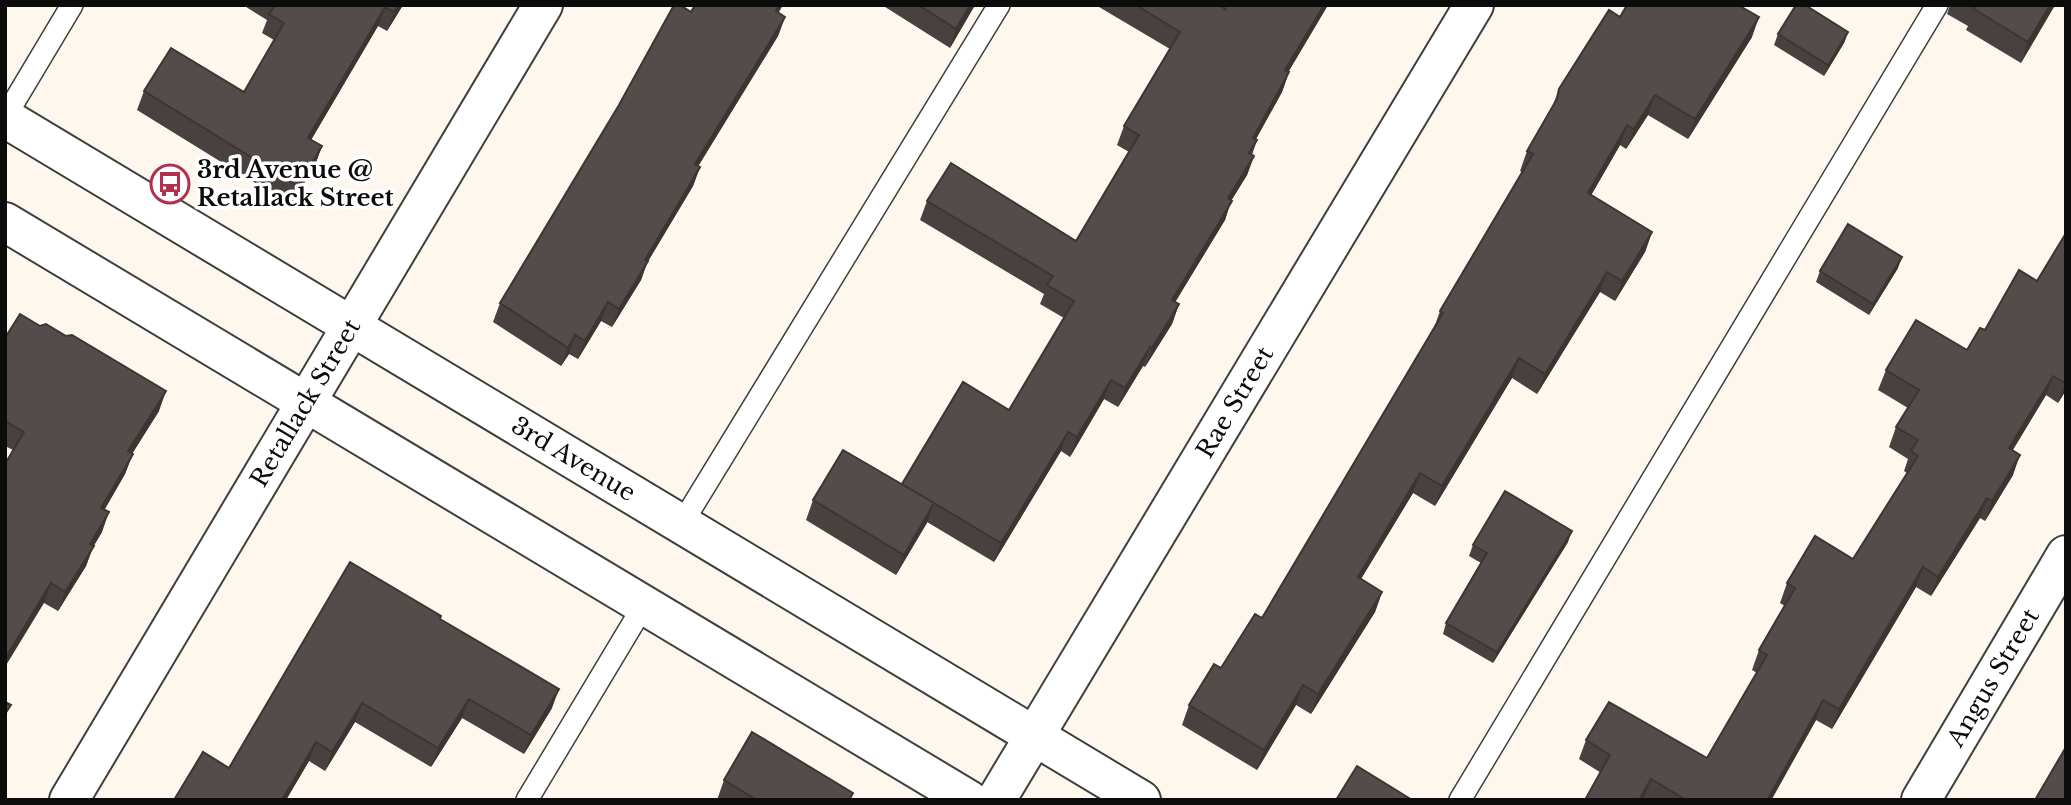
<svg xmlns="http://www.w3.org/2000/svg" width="2071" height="805" font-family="'Libre Baskerville',serif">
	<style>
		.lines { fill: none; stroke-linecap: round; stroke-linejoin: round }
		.service-casing { stroke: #3f3f3f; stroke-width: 24 }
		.minor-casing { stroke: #3f3f3f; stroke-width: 42 }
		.service { stroke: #fff; stroke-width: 21 }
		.minor { stroke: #fff; stroke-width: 38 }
		.wall { fill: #484140 }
		.shaded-wall { fill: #3b3534 }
		.building { fill: #544c4a; stroke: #3b3534; stroke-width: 2 }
		.labels { text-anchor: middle; stroke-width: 7; stroke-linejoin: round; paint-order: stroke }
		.poi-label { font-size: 24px; font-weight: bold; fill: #0c0c0c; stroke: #fff; text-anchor: start }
		.street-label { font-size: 24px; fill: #0c0c0c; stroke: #fff }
	</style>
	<rect width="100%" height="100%" fill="#fef7ed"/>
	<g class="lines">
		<defs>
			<path id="service" d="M5,117L72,5
				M681,525L999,5
				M527,800L644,605
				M1460,800L1937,5"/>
			<g id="minor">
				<path id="s1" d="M5,118L1141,800"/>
				<path d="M5,222L969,800"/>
				<path id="s2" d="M69,800L543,5"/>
				<path id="s3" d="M996,800L1474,5"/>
				<path id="s4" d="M1921,800L2066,555"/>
			</g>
		</defs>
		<use href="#service" class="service-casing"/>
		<use href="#minor" class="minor-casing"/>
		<use href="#service" class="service"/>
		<use href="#minor" class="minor"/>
	</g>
	<path class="wall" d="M243,5H403L387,31L378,26L311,140L322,146L315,165L291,205L137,110L144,91L244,92L274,40L262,33L267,20Z
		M882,5H975L950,48Z
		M1099,5H1219L1225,9L1227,5H1328L1288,72H1289L1282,92L1256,139L1257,140L1252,155L1254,156L1247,175L1231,201L1225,220L1175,302L1179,304L1172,324L1145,367L1143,366L1118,407L1104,399L1070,457L1061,451L994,562L927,522L896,575L806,520L813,500L902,485L1009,410L1064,318L1040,304L1044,294L920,220L927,201L1076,241L1129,152L1117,145L1124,126L1170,49L1099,7Z
		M1950,5H2055L2021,63L1966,30L1968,26L1947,14Z
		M691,12L779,13L785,17L778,36L698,166L700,167L693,186L647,263L641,280L612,327L601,321L578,359L569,354L561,366L493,322L500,303Z
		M1620,17L1752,37L1688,139L1648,115L1626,149L1620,145L1591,195L1652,232L1645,252L1615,301L1600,292L1537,394L1512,378L1435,506L1413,493L1361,579L1382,592L1375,612L1311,714L1296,705L1257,770L1182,725L1189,705L1262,618L1434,328L1440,311L1522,172L1520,171L1527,151L1553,105L1559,89Z
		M1848,32L1844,43L1824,76L1774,45L1778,34Z
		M2066,233V390L2058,403L2046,395L2012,451L2013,475L1985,521L1980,518L1931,596L1916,587L1832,729L1816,720L1772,799L1774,800H1644L1579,759L1586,740L1707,758L1757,673L1752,670L1759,650L1785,606L1780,603L1787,583L1853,559L1907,473L1904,471L1908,459L1889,447L1896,427L1908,408L1878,390L1886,370L1967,350L1985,330L2037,281Z
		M1898,268L1869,315L1816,282L1820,271Z
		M5,338L159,411L132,454L125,474L105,509L102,532L93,547L86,566L58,611L44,603L13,450L5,446Z
		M1568,542L1493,663L1443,634L1446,623L1481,563L1469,556L1473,545Z
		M440,620L552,708L524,754L462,718L431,767L355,722L325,771L309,761L286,800H174L229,768Z
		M724,780L853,793L850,800H717Z"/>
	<path class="shaded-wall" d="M398,5H403L387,31L394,12Z
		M779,5H783L769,29L776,11Z
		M970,5H975L950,48L956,29Z
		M1324,5H1328L1286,76L1285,70Z
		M2050,5H2055L2021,63L2028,42Z
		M385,7L378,26L301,157L308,138Z
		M785,17L778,36L688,183L695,164Z
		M1759,17L1752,37L1688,139L1695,119Z
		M1848,32L1844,43L1824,76L1828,65Z
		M1289,72L1282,92L1246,157L1253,138Z
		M1655,95L1648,115L1626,149L1634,129Z
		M1627,125L1620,145L1581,213L1588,193Z
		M322,146L315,165L291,205L298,186Z
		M1254,156L1247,175L1231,201L1225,220L1165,319L1172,300L1228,198Z
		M700,167L693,186L647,263L641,280L612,327L619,309L645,260Z
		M1652,232L1645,252L1615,301L1622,281Z
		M1902,257L1898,268L1869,315L1873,304Z
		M1607,272L1600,292L1537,394L1545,374Z
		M608,302L601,321L578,359L585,341Z
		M1179,304L1172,324L1145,367L1152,348Z
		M575,335L569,354L561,366L568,348Z
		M1150,347L1143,366L1118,407L1125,388Z
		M1519,358L1512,378L1435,506L1442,486Z
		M2053,376L2046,395L2002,468L2009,448Z
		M1111,380L1104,399L1070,457L1077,437Z
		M2066,382V390L2058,403Z
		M166,391L159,411L121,471L128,451Z
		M1068,432L1061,451L994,562L1001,543Z
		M133,454L125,474L94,527L101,508Z
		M2020,455L2013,475L1985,521L1992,501Z
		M1420,473L1413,493L1350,597L1358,577Z
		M1987,498L1980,518L1931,596L1938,577Z
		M934,503L927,523L896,575L904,555Z
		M109,512L102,532L93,547L86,566L58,611L65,592L90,544Z
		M1572,531L1568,542L1493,663L1497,652Z
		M1923,567L1916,587L1832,729L1839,709Z
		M51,583L44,603L5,667V659Z
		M1382,592L1375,612L1311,714L1318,694Z
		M1303,685L1296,705L1257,770L1264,750Z
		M559,689L552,708L524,754L531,735Z
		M469,699L462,718L431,767L438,748Z
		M1823,700L1816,720L1771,800H1768Z
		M362,703L355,722L325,771L332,752Z
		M316,742L309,761L286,800H282Z
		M1651,779L1643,800H1639Z"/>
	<path class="building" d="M275,5H398L394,12L385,7L308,138L322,146L298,186L144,91L171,48L244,92L284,23L269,14Z
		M674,5H680L691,12L695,5H779L776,11L785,17L695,164L700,167L645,260L648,261L619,309L608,302L585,341L575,335L568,348L500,303L619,105Z
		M919,5H970L956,29Z
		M1136,5H1219L1225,9L1227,5H1324L1285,70L1289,72L1253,138L1257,140L1249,153L1254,156L1228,198L1232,201L1172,300L1179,304L1152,348L1150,347L1125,388L1111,380L1077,437L1068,432L1001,543L902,484L963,382L1009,410L1074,301L1047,285L1053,276L927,201L951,163L1076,241L1139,135L1124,126L1180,32Z
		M1627,5H1738L1759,17L1695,119L1655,95L1634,129L1627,125L1588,193L1652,232L1622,281L1607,272L1545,374L1519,358L1442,486L1420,473L1358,577L1382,592L1318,694L1303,685L1264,750L1189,705L1214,664L1221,668L1255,614L1262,618L1443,313L1440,311L1533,154L1527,151L1557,99L1559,89L1609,10L1620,17Z
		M1796,5H1805L1848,32L1828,65L1778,34Z
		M1975,5H2050L2028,42L1974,9L1976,6Z
		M1848,224L1902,257L1873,304L1820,271Z
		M2066,233V382L2065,383L2053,376L2009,448L2020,455L1992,501L1987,498L1938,577L1923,567L1839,709L1823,700L1769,797L1774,800H1686L1651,779L1639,800H1585L1610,755L1586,740L1609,702L1707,758L1767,655L1759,650L1795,588L1787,583L1815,536L1853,559L1918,456L1911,451L1918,440L1896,427L1919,390L1886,370L1916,320L1967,350L1980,328L1985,330L2019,270L2037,281Z
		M20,314L40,326L46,324L66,336L72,335L166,391L128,451L133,454L101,508L109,512L90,544L94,546L65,592L51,583L5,659V464L24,432L5,421V338Z
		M843,450L934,503L904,555L813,500Z
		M1505,491L1572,531L1497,652L1446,623L1487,553L1473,545Z
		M350,562L441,616L440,619L559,689L531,735L469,699L438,748L362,703L332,752L316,742L282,800H174L203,752L229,768Z
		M5,702L11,705L5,714Z
		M752,732L853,793L849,800H757L724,780Z
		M2066,747V800H2035Z
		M1357,766L1409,798L1408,800H1336Z"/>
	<defs>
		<symbol id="bus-ring" viewBox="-11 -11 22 22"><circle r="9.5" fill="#fff" stroke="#b22f50" stroke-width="1.5"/><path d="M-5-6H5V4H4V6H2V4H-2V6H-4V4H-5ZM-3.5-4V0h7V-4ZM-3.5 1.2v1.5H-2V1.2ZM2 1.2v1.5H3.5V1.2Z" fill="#b22f50"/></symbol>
	</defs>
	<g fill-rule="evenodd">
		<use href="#bus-ring" x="148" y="162" width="44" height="44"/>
	</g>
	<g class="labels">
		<g class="poi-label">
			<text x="197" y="178">3rd Avenue @<tspan x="197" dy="28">Retallack Street</tspan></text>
		</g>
		<g class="street-label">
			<text dy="8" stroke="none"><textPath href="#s2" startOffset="462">Retallack Street</textPath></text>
			<text dy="8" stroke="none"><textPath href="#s3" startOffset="464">Rae Street</textPath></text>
			<text dy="8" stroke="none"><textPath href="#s1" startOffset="663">3rd Avenue</textPath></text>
			<text dy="8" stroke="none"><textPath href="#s4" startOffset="142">Angus Street</textPath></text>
		</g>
	</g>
	<rect width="2071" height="805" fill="none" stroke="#0c0c0c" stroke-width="14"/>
</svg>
